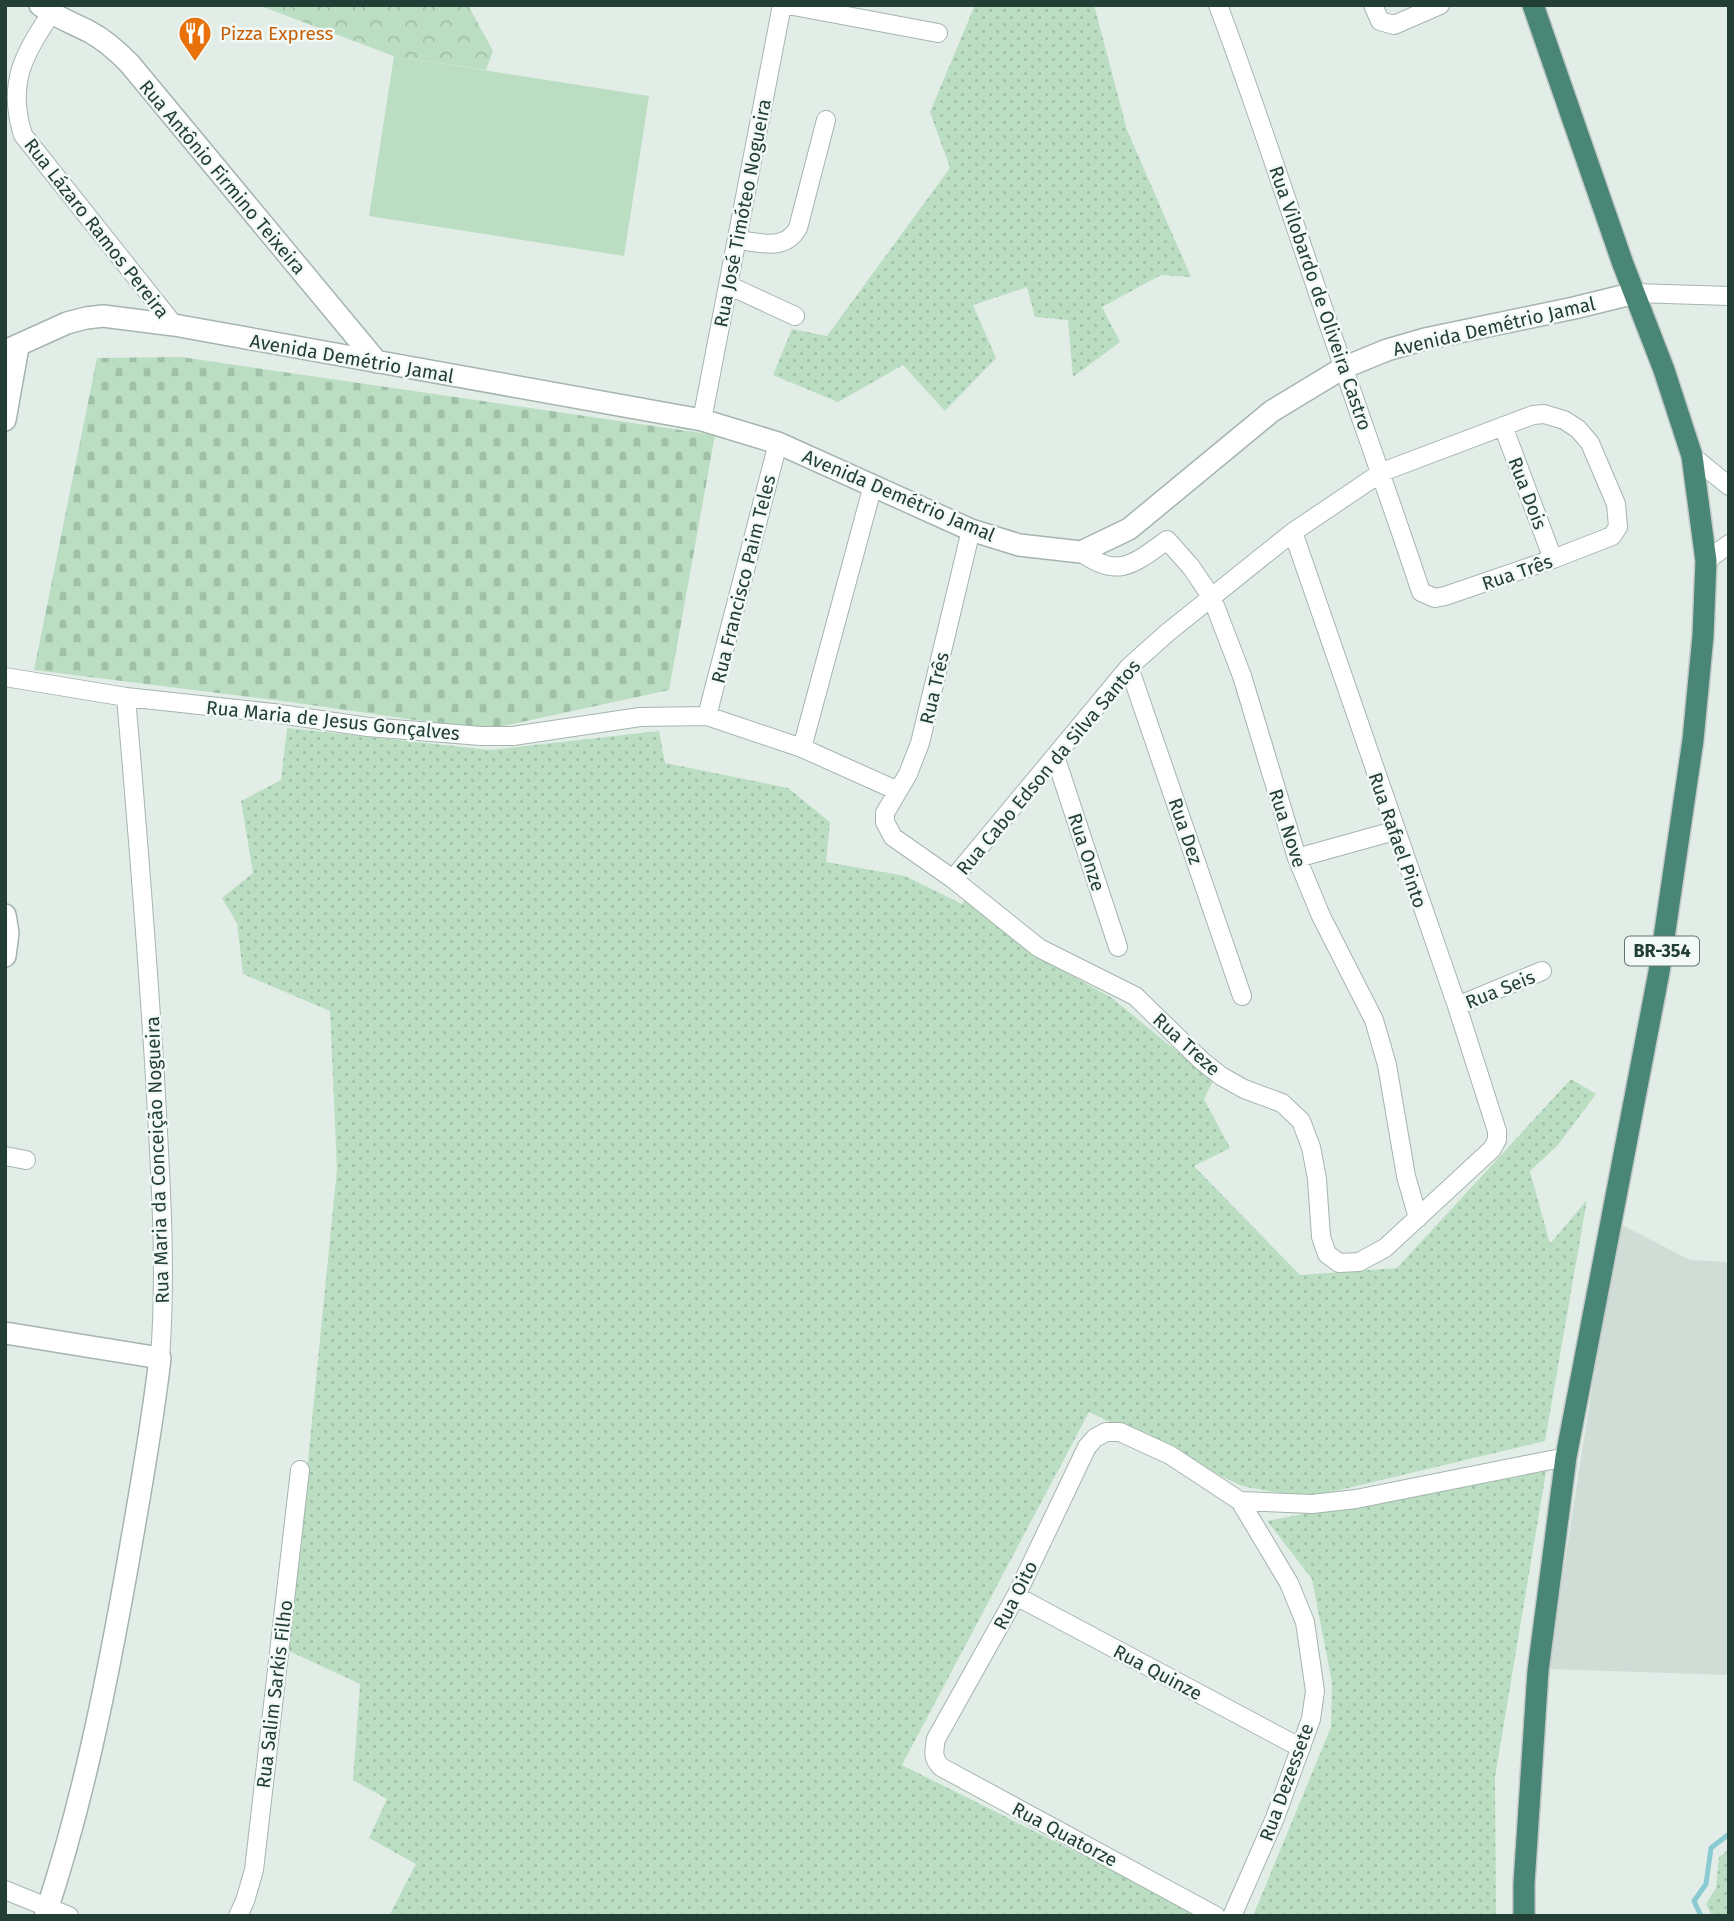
<svg xmlns="http://www.w3.org/2000/svg" width="1734" height="1921" font-family="'Fira Sans',sans-serif">
	<style>
		.built { fill: #d0dcd6 }
		.grass { fill: url(#grass-dots) }
		.forest { fill: url(#forest-crowns) }
		.cemetery { fill: url(#cemetery-stones) }
		.park { fill: #bbdec3 }
		.lines { fill: none; stroke-linecap: round; stroke-linejoin: round }
		.stream { stroke: #8acad2; stroke-width: 5 }
		.minor-casing { stroke: #a5b5ae; stroke-width: 20 }
		.tertiary-casing { stroke: #a5b5ae; stroke-width: 24 }
		.trunk-casing { stroke: #c1c9c6; stroke-width: 24 }
		.minor { stroke: #fff; stroke-width: 18 }
		.tertiary { stroke: #fff; stroke-width: 21 }
		.trunk { stroke: #4a8676; stroke-width: 21 }
		.labels { text-anchor: middle; stroke-width: 5; stroke-linejoin: round; paint-order: stroke }
		.shield { fill: #f3f9f6; stroke: #61766f; stroke-width: 2 }
		.shield-label { font-size: 18px; font-weight: bold; fill: #223e35 }
		.food-label { font-size: 19px; fill: #c56008; stroke: #f3f9f6; text-anchor: start }
		.street-label { font-size: 19px; fill: #223e35; stroke: #f3f9f6 }
	</style>
	<defs>
		<pattern id="grass-dots" width="8" height="8" patternUnits="userSpaceOnUse" patternTransform="scale(1.75)"><rect width="8" height="8" fill="#bbdec3"/><path d="M2 2h.1M6 6h.1" fill="none" stroke="#a0c0a8" stroke-width="1.8" stroke-linecap="round"/></pattern>
		<pattern id="forest-crowns" width="20" height="18" patternUnits="userSpaceOnUse" patternTransform="scale(1.75)"><rect width="20" height="18" fill="#bbdec3"/><path d="M2 6a3 3 0 1 1 6 0M12 15a3 3 0 1 1 6 0" fill="none" stroke="#a0c0a8"/></pattern>
		<pattern id="cemetery-stones" width="16" height="16" patternUnits="userSpaceOnUse" patternTransform="scale(1.75)"><rect width="16" height="16" fill="#bbdec3"/><path d="M2 7V4a2 2 0 0 1 4 0v3zM10 15v-3a2 2 0 0 1 4 0v3z" fill="#a0c0a8"/></pattern>
	</defs>
	<rect width="100%" height="100%" fill="#e2ede7"/>
	<path class="built" d="M1618,1223L1690,1260L1729,1262V1675L1548,1669Z"/>
	<path class="grass" d="M975,5H1094L1127,130L1191,277L1161,275L1102,307L1120,342L1073,377L1068,320L1035,317L1027,287L973,305L996,358L945,411L903,365L838,402L773,375L792,329L827,336L950,168L930,112Z
		M287,728L490,750L659,731L665,763L788,788L830,822L826,862L905,876L962,904L970,894L1034,955L1112,998L1213,1081L1204,1099L1230,1148L1194,1166L1300,1275L1397,1268L1571,1079L1596,1094L1558,1145L1530,1171L1550,1244L1587,1200L1545,1441L1306,1498L1242,1486L1089,1412L902,1765L1204,1916H389L416,1864L369,1838L387,1799L353,1780L360,1684L289,1651L337,1169L330,1011L243,974L237,923L222,898L253,873L241,801L281,780Z
		M1547,1466L1495,1777L1496,1916H1253L1331,1727L1332,1683L1312,1579L1267,1521Z
		M1729,1849V1916H1712L1706,1904L1716,1888L1719,1857Z"/>
	<path class="forest" d="M258,5H468L493,51L486,70L394,56Z"/>
	<path class="cemetery" d="M181,357L715,435L669,690L485,730L290,702L34,670L97,358Z"/>
	<path class="park" d="M394,56L649,96L624,256L369,216Z"/>
	<g class="lines">
		<path class="stream" d="M1701,1916L1694,1901L1706,1884L1711,1848L1729,1834"/>
		<defs>
			<path id="minor" d="M788,5L938,33
				M1373,5L1380,21L1394,25L1440,5
				M51,14C23,54 7,85 23,135L174,325
				M737,240C761,242 784,252 798,228L826,120
				M728,285L795,316
				M1635,293L1729,296
				M702,420L782,5
				M1503,426L1553,559
				M1692,456L1729,486
				M971,530L920,743L908,774L885,813V822L893,837L953,879L1039,948L1135,996L1202,1061L1221,1076L1244,1089L1282,1103L1301,1121L1311,1147L1317,1179L1321,1237L1327,1254L1339,1263L1359,1262L1385,1248L1492,1149L1497,1140V1131L1457,1006L1293,532
				M1081,552C1118,580 1135,563 1167,540L1191,567L1212,598L1242,676L1297,858L1321,916L1374,1020L1387,1065L1406,1176L1418,1218
				M1706,561L1729,544
				M1129,667L1242,996
				M5,677L126,697L273,713L368,727L481,736H513L640,717L707,716L802,748L898,791
				M126,697C137,824 147,950 155,1077C160,1171 167,1264 160,1358
				M707,716L778,443
				M802,748L873,485
				M1055,756L1118,947
				M1297,858L1394,831
				M953,879L1129,667L1167,633L1293,532L1382,472L1533,415L1544,414L1564,420L1578,429L1590,443L1616,504L1618,527L1612,536L1553,559L1445,596L1435,598L1421,592C1396,516 1369,442 1343,366C1301,246 1263,124 1218,5
				M1457,1006L1542,971
				M5,1156L26,1160
				M1240,1501L1312,1504L1356,1499L1566,1457
				M1016,1596L1301,1748
				M5,1890L69,1916
				M238,1916L245,1901L254,1870L300,1470
				M1216,1916L941,1767C932,1758 934,1751 936,1739L1016,1596L1087,1447L1095,1438L1106,1432H1120L1170,1455L1240,1501L1289,1583L1305,1622L1315,1691L1311,1719L1275,1818L1232,1916"/>
			<path id="tertiary" d="M40,5C55,17 73,23 90,32C105,40 117,51 129,63L377,362
				M5,351L67,323L86,318L103,316L174,325L702,420L778,443L971,530L1019,545L1081,552L1129,529L1272,411L1343,368L1387,350L1425,339L1574,308L1635,293
				M5,420L18,347
				M5,915L8,933L5,956
				M5,1333L160,1358C152,1429 139,1498 127,1568C106,1686 83,1802 45,1916"/>
			<path id="trunk" d="M1524,1916V1884L1538,1671L1566,1457L1659,972L1693,740L1703,636L1706,561L1692,456L1664,370L1623,264L1533,5"/>
		</defs>
		<use href="#minor" class="minor-casing"/>
		<use href="#tertiary" class="tertiary-casing"/>
		<use href="#trunk" class="trunk-casing"/>
		<use href="#minor" class="minor"/>
		<use href="#tertiary" class="tertiary"/>
		<use href="#trunk" class="trunk"/>
	</g>
	<defs>
		<symbol id="restaurant-pin" viewBox="-11 -11 22 30"><path d="M0 17L-7.5 6A9.5 9.5 0 1 1 7.5 6Z" fill="#e8710a" stroke="#f3f9f6"/><path d="M-5-6h1v4h1v-4h1v4h1v-4h1v5L-1.5 .5V6h-2V.5L-5-1ZM5-6V6H3V1.5H1.5Q1.5-4 5-6Z" fill="#fff"/></symbol>
	</defs>
	<g fill-rule="evenodd">
		<use href="#restaurant-pin" x="176" y="14" width="38" height="52"/>
	</g>
	<g class="labels">
		<rect class="shield" x="1625" y="936.5" width="74" height="29" rx="5"/>
		<g class="shield-label">
			<text x="1662" y="957">BR-354</text>
		</g>
		<g class="food-label">
			<text x="220" y="40">Pizza Express</text>
		</g>
		<g class="street-label">
			<text transform="translate(223 177) rotate(50)" y="7">Rua Antônio Firmino Teixeira</text>
			<text transform="translate(742 213) rotate(-79)" y="7">Rua José Timóteo Nogueira</text>
			<text transform="translate(97 228) rotate(52)" y="7">Rua Lázaro Ramos Pereira</text>
			<text transform="translate(1321 298) rotate(71)" y="7">Rua Vilobardo de Oliveira Castro</text>
			<text transform="translate(1494 326) rotate(-13)" y="7">Avenida Demétrio Jamal</text>
			<text transform="translate(352 358) rotate(10)" y="7">Avenida Demétrio Jamal</text>
			<text transform="translate(1528 493) rotate(69)" y="7">Rua Dois</text>
			<text transform="translate(899 495) rotate(23)" y="7">Avenida Demétrio Jamal</text>
			<text transform="translate(1517 572) rotate(-19)" y="7">Rua Três</text>
			<text transform="translate(743 579) rotate(-76)" y="7">Rua Francisco Paim Teles</text>
			<text transform="translate(934 688) rotate(-77)" y="7">Rua Três</text>
			<text transform="translate(333 720) rotate(6)" y="7">Rua Maria de Jesus Gonçalves</text>
			<text transform="translate(1048 767) rotate(-50)" y="7">Rua Cabo Edson da Silva Santos</text>
			<text transform="translate(1288 828) rotate(72)" y="7">Rua Nove</text>
			<text transform="translate(1186 831) rotate(71)" y="7">Rua Dez</text>
			<text transform="translate(1398 840) rotate(71)" y="7">Rua Rafael Pinto</text>
			<text transform="translate(1087 852) rotate(72)" y="7">Rua Onze</text>
			<text transform="translate(1500 989) rotate(-22)" y="7">Rua Seis</text>
			<text transform="translate(1187 1044) rotate(42)" y="7">Rua Treze</text>
			<text transform="translate(157 1160) rotate(-92)" y="7">Rua Maria da Conceição Nogueira</text>
			<text transform="translate(1015 1595) rotate(-63)" y="7">Rua Oito</text>
			<text transform="translate(1158 1672) rotate(28)" y="7">Rua Quinze</text>
			<text transform="translate(274 1694) rotate(-83)" y="7">Rua Salim Sarkis Filho</text>
			<text transform="translate(1286 1782) rotate(-70)" y="7">Rua Dezessete</text>
			<text transform="translate(1065 1834) rotate(28)" y="7">Rua Quatorze</text>
		</g>
	</g>
	<rect width="1734" height="1921" fill="none" stroke="#223e35" stroke-width="14"/>
</svg>
